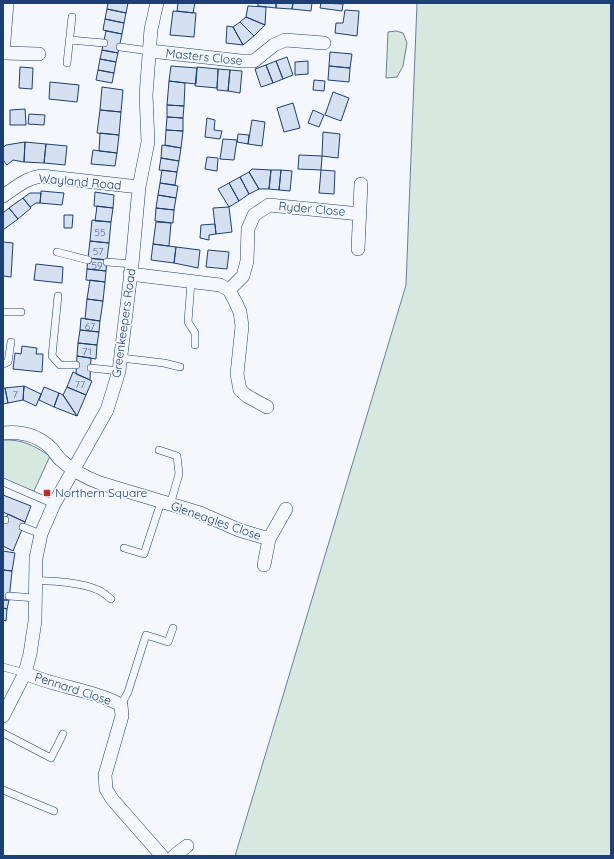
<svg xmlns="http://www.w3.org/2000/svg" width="614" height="859" font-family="Quicksand,sans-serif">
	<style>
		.green { fill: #d7e8df; stroke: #687fa3 }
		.building { fill: #d5e0f0; stroke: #1d3f73 }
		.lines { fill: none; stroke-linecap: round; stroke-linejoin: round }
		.service-casing { stroke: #1d3f73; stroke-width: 8 }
		.minor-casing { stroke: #1d3f73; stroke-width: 14 }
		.service { stroke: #f4f7fb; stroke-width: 7 }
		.minor { stroke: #f4f7fb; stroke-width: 13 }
		.poi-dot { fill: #c62828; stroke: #f4f7fb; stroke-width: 1.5 }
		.labels { text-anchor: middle; stroke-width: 3; stroke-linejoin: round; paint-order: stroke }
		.number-label { font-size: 10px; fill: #4b6792 }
		.street-label { font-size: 12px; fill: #1d3f73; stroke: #f4f7fb }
		.poi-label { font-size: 12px; fill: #1d3f73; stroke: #f4f7fb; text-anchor: start }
	</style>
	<rect width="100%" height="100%" fill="#f4f7fb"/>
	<path class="green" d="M417,3H611V856H235L406,285Z
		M396,31L403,33L407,43L403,66L397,77L386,78L388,32Z
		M3,440C23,439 34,446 50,456L33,493L3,479Z"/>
	<path class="building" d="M108,3H128L126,13L107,9Z
		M178,3H195L193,13L177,11Z
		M258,3H276V8L258,6Z
		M276,3H293L292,9L276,8Z
		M293,3H312L311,11L292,9Z
		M321,3L343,4L342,11L320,8Z
		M248,6L266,7L265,25L246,17Z
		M107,9L126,13L124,23L105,19Z
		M345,10L359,11L357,36L335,33L336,23H343Z
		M173,11L196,13L194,37L170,35Z
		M246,17L265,25L254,36L240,22Z
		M105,19L124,23L122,34L103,30Z
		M240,22L254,36L243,45L233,27Z
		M227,26L233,27L243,45L226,43Z
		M106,31L122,34L118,53L102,50Z
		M102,50L118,53L116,62L100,59Z
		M330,52L352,54L350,68L329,66Z
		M287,57L293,75L283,79L276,61Z
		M100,59L116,62L114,73L98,70Z
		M276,61L283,79L273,83L266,65Z
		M308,61V74L295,75V62Z
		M266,65L273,83L261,87L255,69Z
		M171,66L197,68L196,84L169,81Z
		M329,66L350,68L349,82L328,80Z
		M20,67L33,68L32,89L19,88Z
		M197,67L218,69L217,88L195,86Z
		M218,69L230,70L228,91L217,90Z
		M98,70L114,73L112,83L96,80Z
		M230,70L242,71L240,93L228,91Z
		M314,80L325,81L324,91L313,90Z
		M169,81L185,83L184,106L167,105Z
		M50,82L79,85L77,102L49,99Z
		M102,87L123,90L121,112L100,110Z
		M333,92L349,98L341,121L325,115Z
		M293,103L300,128L284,132L277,108Z
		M167,105L184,106L183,118L167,117Z
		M25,109L26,125H10V110Z
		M100,110L121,112L119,135L97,133Z
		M313,110L324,115L319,127L308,123Z
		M29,114L45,115L44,125L28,124Z
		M167,117L183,118V131L166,130Z
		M207,118L215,120L214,130L222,131L220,139L205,137Z
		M252,120L265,122L262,146L248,144Z
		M166,130L183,131L181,148L165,145Z
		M323,132L340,134L338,158L322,156Z
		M100,133L119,135L117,153L99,151Z
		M238,134L249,135L248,144L237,142Z
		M223,139L237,140L234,160L220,159Z
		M25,142L46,144L44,163L24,162Z
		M25,142L24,162L13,160L7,165L3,160V148L6,145Z
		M46,144L67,146L65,165L44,163Z
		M162,145L181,148L179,161L161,158Z
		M93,150L117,153L115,166L91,164Z
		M299,155L322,156L321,170L298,169Z
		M207,157L218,158L217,171L205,169Z
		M161,158L179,161L177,172L159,170Z
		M252,169L271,170L269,189H259L249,172Z
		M162,170L177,172L175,185L160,183Z
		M271,170H281L279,190L269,189Z
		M281,170L292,171L290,191L279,190Z
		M321,170L335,171L334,194L319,193Z
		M249,172L259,189L249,194L240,177Z
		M240,177L249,194L239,201L229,183Z
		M160,183L178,186L176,198L158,195Z
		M229,183L239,201L229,207L218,189Z
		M41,191L64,193L62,205L40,203Z
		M95,192L114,195L113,208L94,206Z
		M30,193H41L40,203H36L30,207L23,198Z
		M158,195L176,198L174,210L156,208Z
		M23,198L31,208L18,219L9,208Z
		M97,206L113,208L111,222L95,221Z
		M229,207L232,232L216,234L213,208Z
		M9,208L18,219L3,230V213Z
		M156,208L174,210L173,223L155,221Z
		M64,215H73L72,228H64Z
		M92,220L111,222L109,243L90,241Z
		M156,222L171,223L169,246L153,244Z
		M215,224L216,234L209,235V240L200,238L201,225Z
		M90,241L109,243L107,260L88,258Z
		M3,242L13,243L11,277L3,276Z
		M153,244L176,247L174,263L151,260Z
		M176,247L200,250L198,268L174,263Z
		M208,250L229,252L227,269L206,267Z
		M88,258L107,260L106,271L87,269Z
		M36,264L63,267L62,283L34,280Z
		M87,269L106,271L105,282L86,280Z
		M90,280L105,282L103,301L87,299Z
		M87,299L103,301L100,321L85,319Z
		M81,318L100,321L99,332L80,330Z
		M80,330L99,332L97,345L78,343Z
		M78,343L97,345L96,359L77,356Z
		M22,346L37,348L36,354H43L42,372L13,369L15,353L21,354Z
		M77,356L91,358L90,380L76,374Z
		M73,372L92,381L86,395L67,387Z
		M24,386L41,394L36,406L23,400Z
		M24,386L23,400L8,403L5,388Z
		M44,387L59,393L54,407L39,400Z
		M67,387L86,395L77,416L63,395Z
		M3,388H5L8,403L3,404Z
		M59,393L63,395L77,416L54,407Z
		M3,495L31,506L25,522L3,512Z
		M8,514L25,522L13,551L3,546V524Z
		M3,551L15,553L12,571L3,570Z
		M3,570L12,571L9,600H3Z
		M3,600H9L7,609L3,608Z
		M3,608L7,609L6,621L3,620Z"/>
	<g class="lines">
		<defs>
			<path id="service" d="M70,40L104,43
				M120,47L150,51
				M67,63L72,17
				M57,252L88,260
				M107,262L132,264
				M191,282L188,322L195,333V345
				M58,296L52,356L60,365H76
				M3,312H21
				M121,358L164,363L180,367
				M3,364L8,362L11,342
				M91,368L119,371
				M159,450L177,456L179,474L170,505
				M3,482L54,504
				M3,520H5
				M23,527L41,534
				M124,548L144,554L161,502
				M35,581C52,580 83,583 98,590C103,592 107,596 111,599
				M9,596L36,598
				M3,667L25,673
				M121,705L128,692L146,635L168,642L173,628
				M3,733L51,758L63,734
				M3,790L54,811"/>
			<path id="minor" d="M150,51L241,61H254L274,45L285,40L324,43
				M3,53L7,3
				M4,53L39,54
				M3,196C17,187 24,179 41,176L139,187
				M358,249L361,184
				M130,274L220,285L229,290L235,301L240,312L242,326L237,374L240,390L247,396L267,407
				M229,290L243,276L247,261L248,229L254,215L269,205L360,214
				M3,433C21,431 38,435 52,449C55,453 58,458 62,461C73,471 87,478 100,483L200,513L239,530L269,539
				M264,565L269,539L286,509
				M25,673C55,687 91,689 121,705L122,716L105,775L106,789L112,799L162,856
				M3,716L25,673L30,654L35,621L36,558L41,534L54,504L107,410L119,371L132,264L139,187L148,142L146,95L151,29L157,3
				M174,856L187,846"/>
		</defs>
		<use href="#service" class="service-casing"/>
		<use href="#minor" class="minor-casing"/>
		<use href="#service" class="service"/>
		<use href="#minor" class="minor"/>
	</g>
	<rect class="poi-dot" x="43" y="489" width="8" height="8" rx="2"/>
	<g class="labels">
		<g class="number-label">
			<text x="100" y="236">55</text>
			<text x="98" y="255">57</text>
			<text x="97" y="269">59</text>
			<text x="90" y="330">67</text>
			<text x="87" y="355">71</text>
			<text x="80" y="388">77</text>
			<text x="15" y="398">7</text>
		</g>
		<g class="street-label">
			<text transform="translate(204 57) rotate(6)" y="4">Masters Close</text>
			<text transform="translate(80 182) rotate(5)" y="4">Wayland Road</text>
			<text transform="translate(312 209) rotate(5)" y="4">Ryder Close</text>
			<text transform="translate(124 323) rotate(-82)" y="4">Greenkeepers Road</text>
			<text transform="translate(216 521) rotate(19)" y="4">Gleneagles Close</text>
			<text transform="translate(73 689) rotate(18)" y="4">Pennard Close</text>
		</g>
		<g class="poi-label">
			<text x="55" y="497">Northern Square</text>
		</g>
	</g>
	<rect width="614" height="859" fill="none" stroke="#1d3f73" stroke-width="8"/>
</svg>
